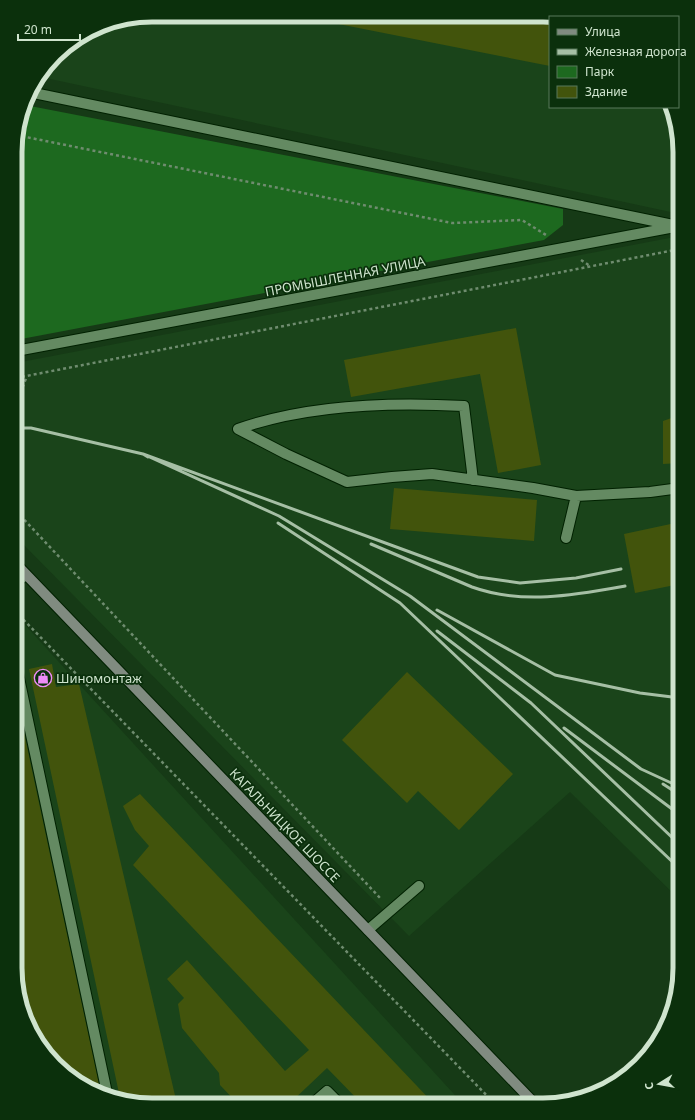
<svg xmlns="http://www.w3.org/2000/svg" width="695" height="1120" font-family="'Noto Sans',sans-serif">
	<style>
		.built { fill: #1a441a }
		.green { fill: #1d691f }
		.building { fill: #42540c }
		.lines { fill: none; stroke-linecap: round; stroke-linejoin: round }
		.service-casing { stroke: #002100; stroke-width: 12 }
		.minor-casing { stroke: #002100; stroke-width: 12 }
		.secondary-casing { stroke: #002100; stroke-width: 12 }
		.path { stroke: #6f8c6f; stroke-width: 2.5; stroke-dasharray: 3 3; stroke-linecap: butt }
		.service { stroke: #648a62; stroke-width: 10 }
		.minor { stroke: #648a62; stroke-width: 10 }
		.secondary { stroke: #808b80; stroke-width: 10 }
		.rail { stroke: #a6bfa5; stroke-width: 3 }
		.labels { text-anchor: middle; stroke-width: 3.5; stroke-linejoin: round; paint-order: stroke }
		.street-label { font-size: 13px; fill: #cfe4ce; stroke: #0b300c }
		.poi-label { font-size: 13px; fill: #cfe4ce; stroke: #0b300c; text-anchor: start }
		.rim { fill: none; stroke: #cfe4ce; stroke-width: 5 }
	</style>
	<rect width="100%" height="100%" fill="#163a16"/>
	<path class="built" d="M152,15L561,16L563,17H550V107H671L680,152V214L41,77L62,49L100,25Z
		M680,236V900L570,792L409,936L16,537V363Z
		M15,614L464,1105L135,1104L68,1077L25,1020L15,968Z"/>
	<path class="green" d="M25,105L563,209V225L544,240L16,340V135Z"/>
	<path class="building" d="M298,15L550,16V66L298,16Z
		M516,328L541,465L498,473L480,374L351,397L344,360Z
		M680,415V463L663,464V421Z
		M394,488L537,500L534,541L390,529Z
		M680,522V584L635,593L624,534Z
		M52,664L56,687L79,684L177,1104H135L120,1098L29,669Z
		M407,672L513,774L459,830L418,791L407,803L342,740Z
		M15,695H16L100,1089L68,1077L34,1032L15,940Z
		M140,794L435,1105L362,1104L327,1068L289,1104H238L220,1085L219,1073L182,1028L178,1004L184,998L167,979L187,960L285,1071L309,1050L133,865L149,846L135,830L123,806Z"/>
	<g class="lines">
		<defs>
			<path id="service" d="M473,480L464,406C392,402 306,405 238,429L286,454L347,482L392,477L432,474L533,488L576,496L566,538
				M576,496L650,492L680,488
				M15,659L107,1093
				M368,930L419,886
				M584,1097L602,1089
				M312,1104L327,1091L340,1104"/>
			<path id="minor" d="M29,92L673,225
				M16,351L680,226
				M16,582L26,575"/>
			<path id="secondary" d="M16,564L536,1105"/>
		</defs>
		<use href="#service" class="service-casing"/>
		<use href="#minor" class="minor-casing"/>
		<use href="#secondary" class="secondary-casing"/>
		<path class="path" d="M16,135L452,223L522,220L546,235
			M581,260L590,266
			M16,378L680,249
			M16,404L27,376
			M16,511L381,899
			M15,611L496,1105"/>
		<use href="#service" class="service"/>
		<use href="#minor" class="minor"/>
		<use href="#secondary" class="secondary"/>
		<path class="rail" d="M16,428H31L143,454L148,457
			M278,523L400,603L680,869
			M371,544L472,587C522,605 575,595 625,586
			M621,569L576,578L520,583L478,577L143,454L279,516L410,596L641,769L680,787
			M437,610L555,675L640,693L680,698
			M437,631L531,703L680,845
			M564,728L680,815
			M663,784L680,795"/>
	</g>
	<defs>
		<symbol id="shop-ring" viewBox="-11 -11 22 22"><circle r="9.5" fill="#0b300c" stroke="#ee8cf8" stroke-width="1.5"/><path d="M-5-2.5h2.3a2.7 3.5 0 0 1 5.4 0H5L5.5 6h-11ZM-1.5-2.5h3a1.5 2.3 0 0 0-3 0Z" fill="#ee8cf8"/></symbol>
	</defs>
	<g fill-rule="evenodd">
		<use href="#shop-ring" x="33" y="668" width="20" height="20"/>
	</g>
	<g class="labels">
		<g class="street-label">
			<text transform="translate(345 276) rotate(-11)" y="5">ПРОМЫШЛЕННАЯ УЛИЦА</text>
			<text transform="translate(285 825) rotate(46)" y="5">КАГАЛЬНИЦКОЕ ШОССЕ</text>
		</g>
		<g class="poi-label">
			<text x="56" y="683">Шиномонтаж</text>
		</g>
	</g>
	<path d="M0 0H695V1120H0ZM152 22H543A130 130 0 0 1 673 152V968A130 130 0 0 1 543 1098H152A130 130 0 0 1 22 968V152A130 130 0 0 1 152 22Z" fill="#0b300c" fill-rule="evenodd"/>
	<path class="rim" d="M152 22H543A130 130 0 0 1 673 152V968A130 130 0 0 1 543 1098H152A130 130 0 0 1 22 968V152A130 130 0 0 1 152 22Z"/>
	<rect x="549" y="16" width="130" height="92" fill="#0b300c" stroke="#59785a"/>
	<rect x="557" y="29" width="20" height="6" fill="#808b80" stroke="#59785a"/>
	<text x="585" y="36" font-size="12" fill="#cfe4ce">Улица</text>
	<rect x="557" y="49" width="20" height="6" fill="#a6bfa5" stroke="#59785a"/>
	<text x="585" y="56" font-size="12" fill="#cfe4ce">Железная дорога</text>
	<rect x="557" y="66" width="20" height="12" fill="#1d691f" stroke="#59785a"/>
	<text x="585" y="76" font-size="12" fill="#cfe4ce">Парк</text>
	<rect x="557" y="86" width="20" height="12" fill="#42540c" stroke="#59785a"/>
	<text x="585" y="96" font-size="12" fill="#cfe4ce">Здание</text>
	<g transform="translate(659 1084) rotate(259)" stroke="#0b300c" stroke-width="3" paint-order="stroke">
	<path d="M0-3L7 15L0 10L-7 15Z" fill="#cfe4ce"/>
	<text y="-6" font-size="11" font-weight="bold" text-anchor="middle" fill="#cfe4ce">С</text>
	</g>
	<path d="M18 34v6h62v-6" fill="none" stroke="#cfe4ce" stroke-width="2"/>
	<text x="24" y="34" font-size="12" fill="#cfe4ce" stroke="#0b300c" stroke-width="3" paint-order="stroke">20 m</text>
</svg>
